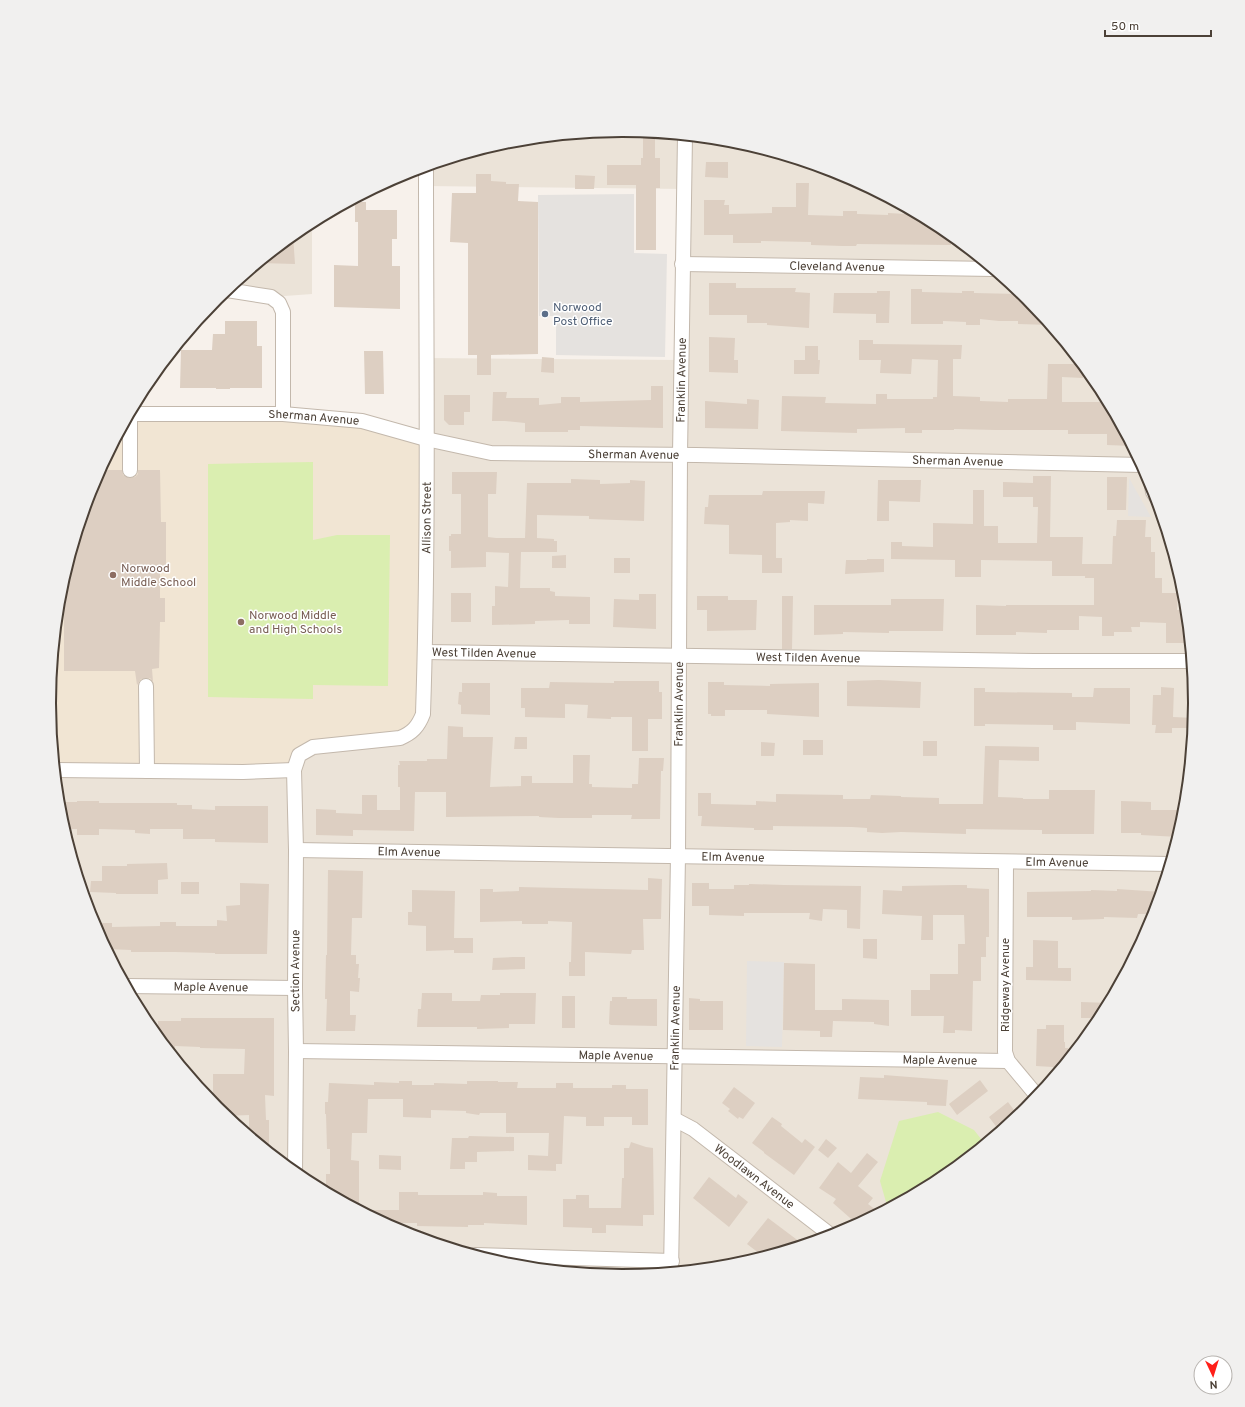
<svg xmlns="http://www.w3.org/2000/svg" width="1245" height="1407" font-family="Overpass,sans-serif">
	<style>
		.residential { fill: #ebe3d8 }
		.education { fill: #f1e5d3 }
		.green { fill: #daeeb0 }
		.parking { fill: #e5e2df }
		.building { fill: #ddcfc2 }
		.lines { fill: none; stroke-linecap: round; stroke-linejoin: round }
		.minor-casing { stroke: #c3b8ac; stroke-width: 16 }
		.minor { stroke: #fff; stroke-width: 14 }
		.service-dot { fill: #5c6f8a; stroke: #fff; stroke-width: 1.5 }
		.education-dot { fill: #8d6e63; stroke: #fff; stroke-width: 1.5 }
		.labels { text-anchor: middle; stroke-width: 3; stroke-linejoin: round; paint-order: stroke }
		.street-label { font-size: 12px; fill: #4c4137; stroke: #fff }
		.service-label { font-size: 12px; fill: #4e5e75; stroke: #fff; text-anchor: start }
		.education-label { font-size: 12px; fill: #785e54; stroke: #fff; text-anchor: start }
		.rim { fill: none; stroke: #4c4137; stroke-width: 2 }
	</style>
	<rect width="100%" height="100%" fill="#f7f1eb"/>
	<path class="residential" d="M623,130L735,141L842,174L941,227L1028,298L1099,385L1152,484L1185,592L1196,704L1185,816L1152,923L1099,1022L1028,1109L941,1180L842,1233L734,1266L686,1271L681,1267V1271L622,1277L510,1266L403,1233L304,1180L217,1109L146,1022L93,923L60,815L56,770L299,755L400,738L426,358L681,360L684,189L426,186V167L511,141Z
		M312,222V294L271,297L227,290L304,227Z"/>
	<path class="education" d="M130,414H283L426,439L423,714L413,731L313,747L294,770H56L49,703L60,591L93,484Z"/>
	<path class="green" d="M313,462V540L337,535H390L388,686L313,685V699L208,697V464Z
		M938,1112L974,1130L985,1144L941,1180L888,1209L880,1181L899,1121Z"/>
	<path class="parking" d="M634,194V253L667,254L665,357L556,355V316H539L538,195Z
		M1129,478L1151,517L1128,516Z
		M747,961L784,962L782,1047L746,1046Z"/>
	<path class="building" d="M643,132L655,133V158H660V188H656V250H636V185H607V165H641V158H643Z
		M706,162H728V178L705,177Z
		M476,174H491V181L506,182V184H519L518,201L538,202V354L491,355V375H477V355H468V243L450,242L452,193H476Z
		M575,175L595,176L594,189H575Z
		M796,183H809L808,215L843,216V211H857V214L888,215V213L906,214L907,208L941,227L951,235V245L857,244L856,246H843L811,245V242L761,241V243H733V235H704V200H725L724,205H729V214L772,213V207H796Z
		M355,202H366V210H397V239H392V266H400V309L334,307V265L358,266V222H355Z
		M293,235L295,264L260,263L274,251Z
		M709,283H736V288H796L795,292L810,293L809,328L767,325V323H747V315H709Z
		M911,289H922V292L962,293V291H974V293L1023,294L1028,298L1051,325L1018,324V321H999L980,319V325H966V322L943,321V324H911Z
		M877,291H890L889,323H876V314L833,313L834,293H877Z
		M225,321H257V346H262V388H230V389H216V388H180L181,350H212L213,334H225Z
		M709,337L735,338L734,360H738V373L709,372Z
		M859,340H873V344L962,345L961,359H953V396L980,397V401L1008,402V399H1047L1048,364H1082L1083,378L1062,377V402H1109L1132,446L1107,445V434H1068V430H996L954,429V430H922V433H905V428L857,429V433L781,431L782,396L826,397L825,403L876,404V394H887V399H933V397H937L938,360L912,359L911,374L880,373L881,360H859Z
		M805,346H818V360H820L819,374H794V360H805Z
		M364,351H383L384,394H365Z
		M542,357L554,358V373L541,372Z
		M651,386H663V428L580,426V430H568V432H525V423L505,421H492L493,392H507L506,398H539V405L561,403V397H580V402L651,400Z
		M444,395H470V412H464V425H449L444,420Z
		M747,399L759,400L758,429L705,428V401L747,404Z
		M100,470H122L123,475L130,478L135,477L138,474V470H160L161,522H166V569H160V598H165V622H160L159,668L152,669L153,682L150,678H146L141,679L137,685L135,671H64V586H62L93,484Z
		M452,472H497L496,494H488V537L496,538H525L527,483H571V479L600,480V484L630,483V480L645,481L644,521L589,519V516L537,515V538L554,539V541H557V552H521L520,588H550V591L555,592V596L590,597V624H569V620L535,621V624L492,625V606H495V586L508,587L509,553L486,552V567L451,568V551H449V536H451V534H461V494H452Z
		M1033,476H1051L1050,537H1083L1082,564H1112L1113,536H1116L1117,520H1146L1145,537H1151V552H1155V578H1162V593H1178L1177,610H1186V629H1189L1190,643H1166V623L1140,622V627H1131L1132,632H1114V636H1102V617L1079,616V630H1047V633L1016,632V635H976V605L1006,606V605H1094V578H1085V576H1052V561L981,560V577H955V560L891,559V542H902V546L933,547V523L973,524V490H984V526H998V543H1037L1038,507H1033V497H1003V482L1033,483Z
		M1107,477H1127L1126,510H1107Z
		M878,480H921L920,502L889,501V521H877Z
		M763,491H825L824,504L808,503V521L790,520V522L776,523V558H782V573H762V555L729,554V525L704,524L705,507H708L709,495H762Z
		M566,555V568H552V556Z
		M614,558H630V573H614Z
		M867,559H884V572L845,574L846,560H867Z
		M451,593H471V622H451Z
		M639,594H656V629L613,627L614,599L639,600Z
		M697,596H728V600H757L756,630L707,631V610H697Z
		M782,596H793L792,649H782Z
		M891,599H944L943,631H889V633L843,632V634L814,635V605H891Z
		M879,680L921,682L920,708L847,706V681Z
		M614,681H659V692H662V719H648V751H632V717H611V719L587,718L588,705L565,704V718L525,717V708H521V688H549L550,682L614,683Z
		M708,682H724V685L770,686V684L819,683V717L767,714V710H725V716H711V714H708Z
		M462,683H490V715L461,714V705L458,704L459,692H462Z
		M1161,687L1174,688L1173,717L1195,718L1194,728H1172V733H1155L1156,725H1152L1153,695H1161Z
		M974,688H985V692L1072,693V697H1093L1094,688H1130V724L1076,722V730H1053V725L985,724V726H974Z
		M448,726L463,727V737H493L490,787L521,786V776H532V783H573V755H590L589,784H592V787L632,788V784H638L639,758H664L663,771H661L660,819H631L632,815H592V818H559L539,817V816L446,817V792H415L414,831L353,830V836L316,835V809L336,810V813L362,814V795H377V810H400V787H398V765H400L399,761H427V759H447Z
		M515,737H527V749H514Z
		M803,740H823V755H803Z
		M923,741H937V756H923Z
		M761,742L775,743L774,756H761Z
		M985,746L1039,747V761L999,760L998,797L1023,798V799H1049V790H1095L1094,834H1042V830L966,829V834L901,832L882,833L867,832V828L852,827L773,826V830H754V828L701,826L702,816H698V793H711V804L756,805V801L776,802V794L843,795V799H870L871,795L901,796V797L939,798V804H983Z
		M77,801H99V803H177V805H192V809L215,810V806H268V843L215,842V839H183V829H150V834L135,833V830L99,829V835H77V829H64L60,815L59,802H77Z
		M1121,801L1151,802V810H1185L1179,837L1141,835V833H1121Z
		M167,863L168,879L158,880V894H116V893L90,892L91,881H102V866H127V864Z
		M328,870L363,871L362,918H352L351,955H356V964H359L358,978H360L359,992L350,991V1015H356L355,1031H326L327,999H325L326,955H327Z
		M648,878L662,879L661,919H643L644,950H632L631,954L585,952V976H569V962H571L572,922L548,921V924H522V921L480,922V889H493V892L519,891V887L648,890Z
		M181,882H199V894H181Z
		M240,883L269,884L267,954H215V953L175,952H131V950L107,949L93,923H112V927L160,926V922H176V926H217V920L227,921L226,906L240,905Z
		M692,883H709V889H734V885H749V884L784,885L861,886L860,929L847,928V910L823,909L822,921L809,919L810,913H744V916L709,915V906H692Z
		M955,885H967V888L989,889V937H986V957H981V981H973L972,1031L955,1030V1033H943L944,1016H911V990H930V974H958V944H965L964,915H933V940H921L922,916L882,914L883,890L902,891V886Z
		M1117,889L1162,892L1155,914H1138L1137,918L1104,917V919L1072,920V917H1027V892L1091,891V890L1117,891Z
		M412,890L455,891L454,938H473V953H454V950L426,951V926L408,925V912H412Z
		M863,939H877V959L863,958Z
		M1033,940L1058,941V968H1071V981L1026,980V967H1033Z
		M513,957H525V969L492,970L493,958Z
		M784,963L815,964V1010H842V999L889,1000V1026L874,1024V1022L833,1021L832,1037H820V1031L783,1030Z
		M422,993H452V1001H480L481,995H500V993H536L535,1024H509V1028L477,1029V1027H417L418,1009H421Z
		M562,996H575V1028H562Z
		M612,997H627V999H657V1026L611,1025L609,1024L610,1001H612Z
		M689,998L700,999V1001H723V1030H689Z
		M1081,1002L1110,1003L1101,1018H1081Z
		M181,1018H274V1096L265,1095L266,1120H269V1152L249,1135V1115L225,1116L217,1109L206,1095L213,1096V1074H244L245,1049L200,1048V1047L175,1046V1058L158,1037V1021H181Z
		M1046,1025H1064V1042H1065V1048H1068V1060L1053,1078V1067L1036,1066L1037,1029H1046Z
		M884,1075L948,1080L946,1106L927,1105V1102L858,1099L860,1077L884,1078Z
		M980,1080L988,1091L957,1115L949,1104Z
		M399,1081H412V1085H434V1083L467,1084V1081H498V1082H518L517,1088H556V1083H573V1088H612V1085H626V1089H648V1125H632V1117H604V1126H586V1117L564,1116L562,1164H556V1171L528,1170V1155L548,1156L549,1133H506V1113H480L479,1115L466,1113V1111L431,1110V1118L403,1117V1099H368L367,1133H352L351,1160L359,1161V1205H350L330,1194V1188H326V1174H330V1149H327L326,1114H325V1102H328L329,1083L374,1085V1082L399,1083Z
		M734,1087L755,1103L743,1119L739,1117L738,1119L728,1111L730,1109L722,1103Z
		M1008,1102L1017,1114L998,1129L989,1117Z
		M772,1117L782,1124L781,1126L802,1143L805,1139L815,1147L794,1175L764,1153V1152L752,1143Z
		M469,1136L514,1137V1151L477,1152V1162H465V1169H450L452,1138H468Z
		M826,1139L837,1148L828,1158L818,1150Z
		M631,1142L646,1147L653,1148L654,1215H643V1226L606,1225V1233H592V1228L563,1227V1199H576V1195H589V1208H621L622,1178H624V1148H629Z
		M867,1153L878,1162L858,1186L873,1198L868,1204L880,1213L858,1225L833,1203L836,1199L819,1188L838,1162L851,1173Z
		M379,1155L401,1156V1170L379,1169Z
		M709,1177L736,1198L738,1194L748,1202L729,1227L693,1198Z
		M399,1192H418V1195H483V1192L497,1193V1196H527V1225L484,1223V1225H468V1227L417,1226V1223H384L360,1210H399Z
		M768,1218L804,1245L764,1257L747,1244Z"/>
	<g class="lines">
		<defs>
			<g id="minor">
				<path id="s1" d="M682,264L993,269"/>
				<path d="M227,290L271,297L279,303L283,312V414"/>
				<path id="s2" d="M130,414H283L362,421L426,439L491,453L696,455L1142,465"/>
				<path d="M130,470V415"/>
				<path d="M1151,481L1153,492L1157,498"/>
				<path id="s3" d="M425,652L1034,661H1192"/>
				<path d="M146,686L147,771"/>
				<path d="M56,770L243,772L294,770"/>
				<path id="s4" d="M296,850L1170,864"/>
				<path d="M1006,862L1005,1052L1008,1061L1038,1097"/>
				<path id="s5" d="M126,986L295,988"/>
				<path id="s6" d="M296,1051L1008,1061"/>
				<path id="s7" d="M674,1119L693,1129L832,1236"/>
				<path id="s8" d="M295,1173L296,1051L295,988L296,850L294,770L299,755L313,747L400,738C412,733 418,727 423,714C429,532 426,349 426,167"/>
				<path d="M475,1255L672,1261"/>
				<path id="s9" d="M671,1272L678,856L680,455L685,136"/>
			</g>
		</defs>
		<use href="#minor" class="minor-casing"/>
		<use href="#minor" class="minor"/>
	</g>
	<circle class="service-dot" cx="545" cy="314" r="4"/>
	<g class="education-dot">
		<circle cx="113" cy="575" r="4"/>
		<circle cx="241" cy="622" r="4"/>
	</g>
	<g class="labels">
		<g class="street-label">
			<text dy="4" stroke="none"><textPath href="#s1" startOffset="155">Cleveland Avenue</textPath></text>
			<text dy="4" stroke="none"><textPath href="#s9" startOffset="892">Franklin Avenue</textPath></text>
			<text dy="4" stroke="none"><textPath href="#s2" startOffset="184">Sherman Avenue</textPath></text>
			<text dy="4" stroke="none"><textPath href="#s2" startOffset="508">Sherman Avenue</textPath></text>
			<text dy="4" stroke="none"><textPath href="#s2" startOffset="832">Sherman Avenue</textPath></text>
			<text dy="4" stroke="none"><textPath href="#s8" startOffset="753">Allison Street</textPath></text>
			<text dy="4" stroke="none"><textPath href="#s3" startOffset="59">West Tilden Avenue</textPath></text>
			<text dy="4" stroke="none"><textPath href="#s3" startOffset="383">West Tilden Avenue</textPath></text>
			<text dy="4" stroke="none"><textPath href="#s9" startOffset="568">Franklin Avenue</textPath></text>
			<text dy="4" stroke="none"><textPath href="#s4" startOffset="113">Elm Avenue</textPath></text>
			<text dy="4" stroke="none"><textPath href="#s4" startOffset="437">Elm Avenue</textPath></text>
			<text dy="4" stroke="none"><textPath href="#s4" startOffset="761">Elm Avenue</textPath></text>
			<text dy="4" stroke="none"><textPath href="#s8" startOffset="202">Section Avenue</textPath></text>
			<text transform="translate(1005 985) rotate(-90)" y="4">Ridgeway Avenue</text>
			<text dy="4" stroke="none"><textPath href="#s5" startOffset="85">Maple Avenue</textPath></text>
			<text dy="4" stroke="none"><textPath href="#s9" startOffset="244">Franklin Avenue</textPath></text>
			<text dy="4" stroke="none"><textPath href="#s6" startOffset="320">Maple Avenue</textPath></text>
			<text dy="4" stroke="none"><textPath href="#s6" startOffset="644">Maple Avenue</textPath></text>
			<text dy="4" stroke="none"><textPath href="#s7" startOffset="99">Woodlawn Avenue</textPath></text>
		</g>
		<g class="service-label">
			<text x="553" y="311">Norwood<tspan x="553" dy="14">Post Office</tspan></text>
		</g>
		<g class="education-label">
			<text x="121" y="572">Norwood<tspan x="121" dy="14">Middle School</tspan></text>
			<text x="249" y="619">Norwood Middle<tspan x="249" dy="14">and High Schools</tspan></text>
		</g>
	</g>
	<path d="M0 0H1245V1407H0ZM56 703a566 566 0 1 1 1132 0a566 566 0 1 1-1132 0Z" fill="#f1f0ef" fill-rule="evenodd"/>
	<path class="rim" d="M56 703a566 566 0 1 1 1132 0a566 566 0 1 1-1132 0Z"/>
	<g transform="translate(1213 1375) rotate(176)"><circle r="19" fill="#ffffff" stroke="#b7b3af"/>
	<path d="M0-3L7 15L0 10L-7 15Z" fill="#ff1f19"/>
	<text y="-6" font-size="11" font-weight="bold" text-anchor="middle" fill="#4c4137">N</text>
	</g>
	<path d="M1105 30v6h106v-6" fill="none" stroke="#4c4137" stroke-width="2"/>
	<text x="1111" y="30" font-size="12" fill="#4c4137" stroke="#ffffff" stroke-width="3" paint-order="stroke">50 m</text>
</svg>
